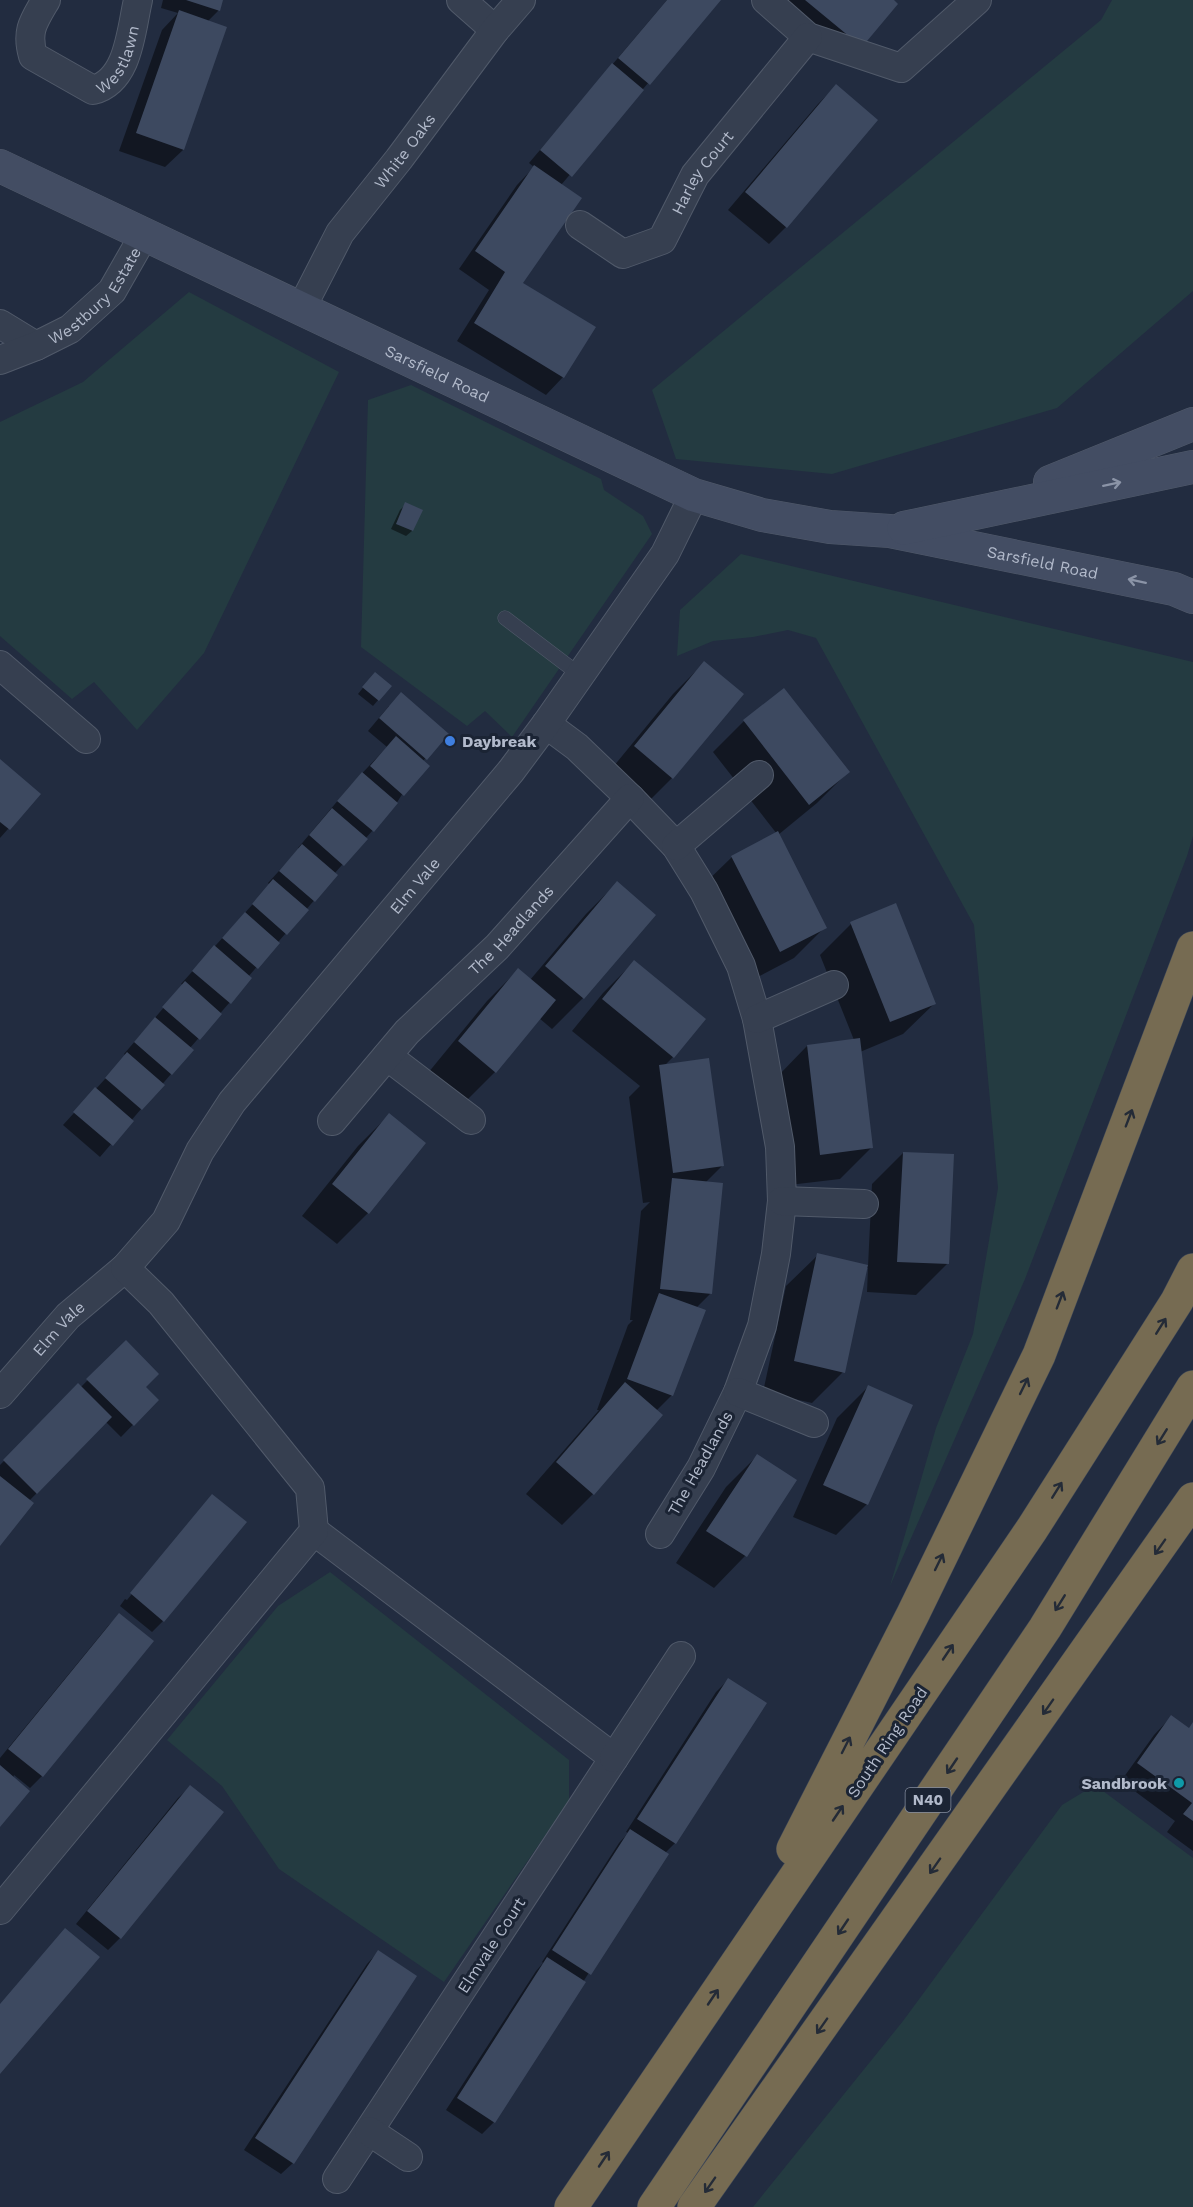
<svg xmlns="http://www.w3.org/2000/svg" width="1193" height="2207" font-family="'Work Sans',sans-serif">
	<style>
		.green { fill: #243b41 }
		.shadow { fill: #0007 }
		.building { fill: #3d4960 }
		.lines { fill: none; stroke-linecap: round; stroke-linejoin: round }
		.lane-casing { stroke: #515a6a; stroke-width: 15 }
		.street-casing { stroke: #515a6a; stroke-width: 30 }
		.secondary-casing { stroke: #515a6a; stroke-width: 34 }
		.highway-casing { stroke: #3e4757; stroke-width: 34 }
		.lane { stroke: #363f50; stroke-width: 14 }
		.street { stroke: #363f50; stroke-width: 28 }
		.secondary { stroke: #434d63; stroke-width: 33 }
		.highway { stroke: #766b52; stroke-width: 33 }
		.oneway { stroke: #8b94a7 }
		.oneway2 { stroke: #242b37 }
		.shop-dot { fill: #3f7fe0; stroke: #1b2434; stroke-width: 2 }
		.culture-dot { fill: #0f9aa8; stroke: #1b2434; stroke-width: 2 }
		.labels { text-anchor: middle; stroke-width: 6; stroke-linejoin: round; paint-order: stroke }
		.shield { fill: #1b2434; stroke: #858d9e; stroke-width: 1.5 }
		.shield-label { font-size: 15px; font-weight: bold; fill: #b2bacb }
		.street-label { font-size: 16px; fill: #b2bacb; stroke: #1b2434 }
		.poi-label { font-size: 16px; font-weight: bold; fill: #b2bacb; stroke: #1b2434; text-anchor: start }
	</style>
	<rect width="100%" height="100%" fill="#222c40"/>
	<path class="green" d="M1112,0H1193V291L1057,408L832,474L676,459L652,390L1101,20Z
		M189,292L339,372L204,653L137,730L94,682L72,699L0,636V422L83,382Z
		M411,385L601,479L604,490L643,516L652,534L512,737L485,711L467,726L361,647L368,400Z
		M741,554L1193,662V836L1187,856L1025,1279L890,1586L936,1428L973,1334L998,1188L974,925L816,638L788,630L753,637L713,641L677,656L680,610Z
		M330,1572L569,1760V1801L444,1982L279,1869L222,1786L167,1740L278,1606Z
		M1095,1785L1193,1858V2207H753L903,2021L1062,1805Z"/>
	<path class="shadow" d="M163,0H222L218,11L207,22L226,28L183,150L165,167L119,151L162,30L178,13L161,8Z
		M667,0H719L561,185L521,283L563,377L546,395L457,341L489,290L459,269L517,185L534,167L529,163Z
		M767,0H891L843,64Z
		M836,86L786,227L769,244L728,210L818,104Z
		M406,504L412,531L406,536L391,529L400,510Z
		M704,663L672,778L641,809L604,778L673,694Z
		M370,679L390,686L373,706L358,694Z
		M389,706L447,734L423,761L396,804L334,874L336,875L248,977L250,979L190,1048L171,1074L100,1157L63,1125L126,1056L124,1054L183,985L181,984L270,885L268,883L299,849L298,848L350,786L387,747L368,731Z
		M744,721L848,772L817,803L778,835L825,927L794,958L748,982L700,888L732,857L777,834L713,752Z
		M0,760L39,794L0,838Z
		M617,883L583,998L552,1029L539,1018L495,1072L464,1103L428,1073L487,1001L518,970L530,980L586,914Z
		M851,924L935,1003L903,1034L860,1052L872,1147L840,1179L789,1185L776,1078L807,1046L854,1040L820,955Z
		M634,962L673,1057L664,1066L722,1166L705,1183L710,1294L696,1308L672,1395L656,1411L593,1494L562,1525L526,1494L599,1410H597L628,1325L633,1320H630L641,1211L650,1202L643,1203L629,1097L640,1086L572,1031L603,993Z
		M389,1115L368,1213L337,1244L302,1216L358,1146Z
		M903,1153L947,1264L916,1295L867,1292L868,1268H866L843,1372L812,1403L763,1392L786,1286L818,1255L868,1266L872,1184Z
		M125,1342L144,1387L157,1400L121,1437L106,1422L29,1501L0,1543V1465L78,1386L80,1388Z
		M868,1387L867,1504L836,1535L793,1517L837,1418Z
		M757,1456L795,1480L745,1556L714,1588L676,1563L726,1487Z
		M212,1496L163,1621L152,1632L120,1606L125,1599L127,1600Z
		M119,1615L152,1641L42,1776L30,1788L14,1775L0,1825V1758L108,1626Z
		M728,1680L765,1704L675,1843L665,1853L494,2122L482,2134L446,2110L536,1971L543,1963L542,1962L619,1843L628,1833L626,1832L716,1692Z
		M1171,1717L1188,1730L1193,1724V1851L1167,1832L1175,1821L1121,1781L1154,1735Z
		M190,1787L120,1938L108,1950L76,1924L178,1798Z
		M378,1952L293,2163L281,2174L244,2150L367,1964Z"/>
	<path class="building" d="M186,0H223L220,11Z
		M667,0H721L650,85L618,58Z
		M805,0H894L898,4L862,47Z
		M179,10L227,27L184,150L136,133Z
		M612,63L644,90L572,177L540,150Z
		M836,84L878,120L787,228L745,192Z
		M534,165L582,198L523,283L596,327L564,378L474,323L505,272L475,251Z
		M405,502L423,510L413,531L396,524Z
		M704,661L744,694L673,779L634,746Z
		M375,672L392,686L379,701L362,687Z
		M784,688L850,772L809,805L743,720Z
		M401,692L449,734L427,760L379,718Z
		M396,736L430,766L404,796L370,766Z
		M0,759L41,794L10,830L0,822Z
		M362,772L398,803L374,832L337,801Z
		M332,808L368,839L344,866L309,835Z
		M778,831L827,928L780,952L731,856Z
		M302,844L338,875L315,902L279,871Z
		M273,879L309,910L287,935L252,904Z
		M617,881L656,915L584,999L545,966Z
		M896,903L936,1004L890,1022L850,922Z
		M245,912L280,943L258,969L222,938Z
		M214,945L252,978L231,1004L192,971Z
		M634,960L706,1019L674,1058L602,999Z
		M518,968L556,1000L496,1073L458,1041Z
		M185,981L222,1014L200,1040L162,1007Z
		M155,1017L194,1050L172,1075L134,1042Z
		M860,1038L873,1148L820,1155L807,1045Z
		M127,1052L165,1085L142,1110L105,1078Z
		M709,1058L724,1166L673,1173L659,1065Z
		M95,1087L134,1121L113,1146L73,1112Z
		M389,1113L426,1143L369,1214L332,1184Z
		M903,1152L954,1154L949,1264L897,1262Z
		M672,1178L723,1183L712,1294L660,1289Z
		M817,1253L868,1265L845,1373L794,1361Z
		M659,1293L706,1310L673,1396L627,1379Z
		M126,1340L159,1374L146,1387L159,1400L134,1426L86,1379Z
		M625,1382L663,1415L594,1495L556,1462Z
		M78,1383L112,1417L37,1494L3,1460Z
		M868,1385L913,1405L868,1505L823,1485Z
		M757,1454L797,1480L747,1557L706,1531Z
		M0,1476L34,1503L0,1546Z
		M212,1494L247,1522L164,1622L130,1593Z
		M119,1613L154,1641L43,1777L8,1749Z
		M728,1678L767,1703L676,1844L637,1819Z
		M1171,1715L1189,1728L1193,1722V1821L1183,1814L1192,1803L1137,1763Z
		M0,1765L30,1791L0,1827Z
		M190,1785L224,1812L121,1939L87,1911Z
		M630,1829L669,1854L591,1975L552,1950Z
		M65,1928L100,1957L0,2074V2004Z
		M378,1950L417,1976L294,2164L255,2138Z
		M547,1957L586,1982L495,2123L457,2098Z"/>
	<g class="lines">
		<defs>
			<path id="lane" d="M505,618L580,675"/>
			<g id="street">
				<path id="s1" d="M46,0C33,22 26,31 33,56L93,90C129,81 131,30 138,0"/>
				<path d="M461,0L495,30"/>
				<path d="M766,0L808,37L901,68L977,0"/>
				<path id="s2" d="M580,225L623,254L662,240L695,175L808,37"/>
				<path id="s3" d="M301,309L340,233L399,159L495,30L521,0"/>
				<path d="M0,324L36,346"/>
				<path id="s4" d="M0,360L36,346L70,329L112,291L144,235"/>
				<path d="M0,665L86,739"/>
				<path d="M546,724L577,747L630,798L676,846L704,891L741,966L757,1019L780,1147L782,1201L776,1254L762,1326L738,1392L701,1468L660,1534"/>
				<path d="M676,846L759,775"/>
				<path d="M757,1019L834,985"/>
				<path d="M387,1056L471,1120"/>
				<path id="s5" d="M332,1121L407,1032L497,947L630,798"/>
				<path d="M782,1201L864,1204"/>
				<path d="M738,1392L814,1423"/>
				<path id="s6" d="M0,1394L68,1316L125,1268"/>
				<path d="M314,1531L614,1758L337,2179"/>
				<path d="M614,1758L681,1656"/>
				<path id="s7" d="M0,1910L314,1531L310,1488L161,1303L125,1268L166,1221L200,1151L232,1102L511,771L546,724L665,554L694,495"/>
				<path d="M369,2131L408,2157"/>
			</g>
			<g id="secondary">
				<path id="s8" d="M0,166L694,495L762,515L830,527L890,531L1174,589L1193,597"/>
				<path d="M1050,482L1193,424"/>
				<path d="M904,528L1193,467"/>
			</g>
			<path id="highway" d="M793,1849L913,1614L1039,1355L1193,948
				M571,2207L1032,1529L1177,1301L1193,1270
				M654,2207L1045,1628L1193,1387
				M694,2207L1193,1499"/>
		</defs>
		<use href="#lane" class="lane-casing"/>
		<use href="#street" class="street-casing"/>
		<use href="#secondary" class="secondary-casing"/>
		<use href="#highway" class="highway-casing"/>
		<use href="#lane" class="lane"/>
		<use href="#street" class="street"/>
		<use href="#secondary" class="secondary"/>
		<use href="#highway" class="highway"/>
	</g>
	<defs><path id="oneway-shaft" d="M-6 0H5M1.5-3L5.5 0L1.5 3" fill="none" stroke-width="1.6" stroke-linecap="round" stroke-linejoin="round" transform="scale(1.5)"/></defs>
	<g class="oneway">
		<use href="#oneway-shaft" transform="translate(1112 484) rotate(-12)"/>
		<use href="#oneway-shaft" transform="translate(1137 581) rotate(-168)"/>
	</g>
	<g class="oneway2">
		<use href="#oneway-shaft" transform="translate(1129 1118) rotate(-69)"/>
		<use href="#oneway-shaft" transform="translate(1060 1300) rotate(-69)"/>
		<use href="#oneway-shaft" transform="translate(1161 1326) rotate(-58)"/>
		<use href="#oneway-shaft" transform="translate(1024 1386) rotate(-64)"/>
		<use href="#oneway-shaft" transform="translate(1162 1437) rotate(122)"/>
		<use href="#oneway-shaft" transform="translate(1057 1490) rotate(-58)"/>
		<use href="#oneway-shaft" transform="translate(1160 1547) rotate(125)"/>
		<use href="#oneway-shaft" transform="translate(939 1562) rotate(-64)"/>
		<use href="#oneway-shaft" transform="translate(1060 1603) rotate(122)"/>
		<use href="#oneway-shaft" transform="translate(948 1652) rotate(-56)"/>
		<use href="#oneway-shaft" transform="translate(1048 1707) rotate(125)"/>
		<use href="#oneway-shaft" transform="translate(846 1745) rotate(-63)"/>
		<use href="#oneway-shaft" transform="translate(952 1766) rotate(124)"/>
		<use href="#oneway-shaft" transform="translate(838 1813) rotate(-56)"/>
		<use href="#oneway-shaft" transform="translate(935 1866) rotate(125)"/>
		<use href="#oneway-shaft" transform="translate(843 1927) rotate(124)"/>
		<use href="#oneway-shaft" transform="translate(713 1997) rotate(-56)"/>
		<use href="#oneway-shaft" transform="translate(822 2026) rotate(125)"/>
		<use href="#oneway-shaft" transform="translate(604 2159) rotate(-56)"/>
		<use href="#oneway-shaft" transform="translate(710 2185) rotate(125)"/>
	</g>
	<circle class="shop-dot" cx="450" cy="741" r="6"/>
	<circle class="culture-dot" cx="1179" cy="1783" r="6"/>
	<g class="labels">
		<rect class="shield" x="905.5" y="1788" width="45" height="24" rx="4.5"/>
		<g class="shield-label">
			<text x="928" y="1805">N40</text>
		</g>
		<g class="street-label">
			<text dy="6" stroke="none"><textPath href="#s1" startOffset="171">Westlawn</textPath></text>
			<text dy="6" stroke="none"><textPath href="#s3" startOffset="190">White Oaks</textPath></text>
			<text dy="6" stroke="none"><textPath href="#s2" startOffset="172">Harley Court</textPath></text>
			<text dy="6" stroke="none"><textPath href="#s4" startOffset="118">Westbury Estate</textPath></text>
			<text dy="6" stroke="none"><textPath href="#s8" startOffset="484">Sarsfield Road</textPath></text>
			<text dy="6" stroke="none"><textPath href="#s8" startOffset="1124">Sarsfield Road</textPath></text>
			<text dy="6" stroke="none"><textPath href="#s7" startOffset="1305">Elm Vale</textPath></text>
			<text dy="6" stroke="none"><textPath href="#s5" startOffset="262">The Headlands</textPath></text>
			<text dy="6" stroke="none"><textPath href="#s6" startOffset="88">Elm Vale</textPath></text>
			<text transform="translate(700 1463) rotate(-61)" y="6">The Headlands</text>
			<text transform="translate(887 1742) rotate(-56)" y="6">South Ring Road</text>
			<text transform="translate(491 1945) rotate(-57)" y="6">Elmvale Court</text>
		</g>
		<g class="poi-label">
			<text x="462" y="747">Daybreak</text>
			<text x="1167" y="1789" text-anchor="end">Sandbrook</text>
		</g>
	</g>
</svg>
